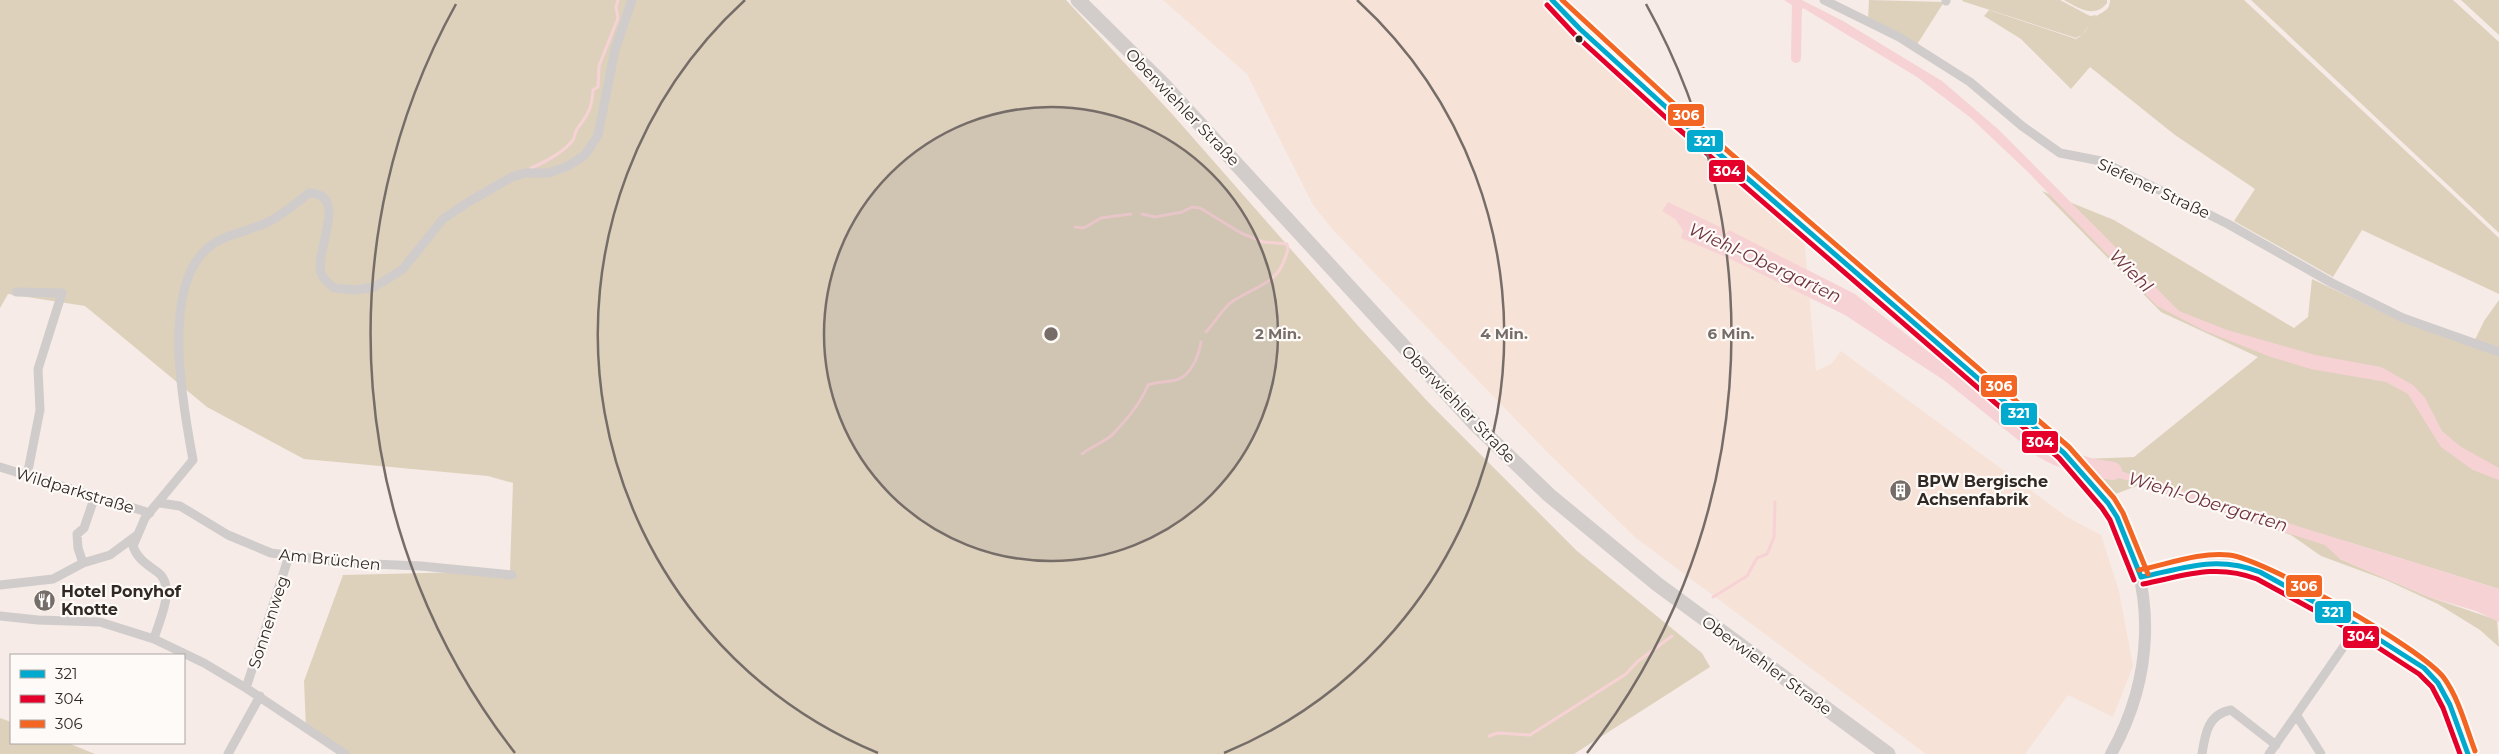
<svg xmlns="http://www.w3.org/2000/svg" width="2499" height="754" font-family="Montserrat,sans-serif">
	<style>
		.built { fill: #f7e2d7 }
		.green { fill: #ddd1bc }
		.water { fill: #f7d2d5 }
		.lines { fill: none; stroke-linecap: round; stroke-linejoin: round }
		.stream { stroke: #f7d2d5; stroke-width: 3 }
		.canal { stroke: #f7d2d5; stroke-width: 10 }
		.river { stroke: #f7d2d5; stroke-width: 18 }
		.street { stroke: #cfcccb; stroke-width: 9 }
		.secondary { stroke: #cfcccb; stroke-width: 12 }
		.primary { stroke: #d2cdca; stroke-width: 15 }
		.bus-1-casing { stroke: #fefaf7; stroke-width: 9 }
		.bus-2-casing { stroke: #fefaf7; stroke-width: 9 }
		.bus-3-casing { stroke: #fefaf7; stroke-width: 9 }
		.bus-1 { stroke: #00a9ce; stroke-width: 5 }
		.bus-2 { stroke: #e4002b; stroke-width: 5 }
		.bus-3 { stroke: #f26522; stroke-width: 5 }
		.ring { fill: none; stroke: #766d68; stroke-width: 2.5 }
		.bus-dot { fill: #312924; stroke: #fefaf7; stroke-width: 2 }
		.labels { text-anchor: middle; stroke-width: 4.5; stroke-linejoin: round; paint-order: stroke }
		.street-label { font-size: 16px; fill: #312924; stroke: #fefaf7 }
		.poi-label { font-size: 16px; font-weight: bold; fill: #312924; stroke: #fefaf7; text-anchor: start }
		.water-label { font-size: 18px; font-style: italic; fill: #6e343e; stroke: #fefaf7 }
		.centre { fill: #766d68; stroke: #fefaf7; stroke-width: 2.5 }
		.ring-label { font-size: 15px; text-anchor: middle; font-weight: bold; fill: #766d68; stroke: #fefaf7; stroke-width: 4.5; stroke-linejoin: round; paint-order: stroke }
		.line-badge { stroke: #fefaf7; stroke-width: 2 }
		.badge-label { font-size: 14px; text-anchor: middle; font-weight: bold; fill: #fff }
	</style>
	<rect width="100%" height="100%" fill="#f6ebe6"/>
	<path class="built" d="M1163,0H1542L1660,110L1804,236L1816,371L1831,364L1841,351L2067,517L2101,535L2119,591L2133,666L2113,717L2068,695L2025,754H1926L1636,538L1548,453L1334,231L1313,205L1247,74Z"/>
	<path class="green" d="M0,0H1066L1173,115L1360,328L1429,403L1577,551L1702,653L1710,667L1574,754H346L306,729L304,681L343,575L510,571L513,483L488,476L304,459L207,407L85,306L8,294L0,308Z
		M1869,0L1944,2L1916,46L1868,20Z
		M1963,0H2060L2090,16L2097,15L2082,35L2076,38L1962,1Z
		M2064,0H2107V3C2095,19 2078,8 2064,0Z
		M2110,0H2244L2499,238V294L2362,230L2333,277L2234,221L2255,189L2175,135L2090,67L2071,89L2021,39L1984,16L1989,10L2076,39C2087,34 2089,22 2098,15C2105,11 2110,9 2110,0Z
		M2251,0H2453L2499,42V233Z
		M2461,0H2499V35Z
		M2042,191L2114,220L2294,328L2308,317L2312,279L2405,323L2472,346L2484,321L2499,300V589L2345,541L2340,559L2429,597L2497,620L2499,647L2480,630L2438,604L2386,580L2321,556L2291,535L2139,485L2113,495L2082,459L2134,457L2258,357L2161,312Z
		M0,718L11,722V743H68L95,754H0Z"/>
	<path class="water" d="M1784,0H1802L1843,21L1942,81L1999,130L2179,311L2227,330L2315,355L2381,367L2413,385L2425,398L2442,431L2461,447L2499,468V480L2473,470L2441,447L2408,394L2386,382L2311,369L2271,357L2205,331L2157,306L2028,172L1971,118L1917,77L1803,8L1801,11Z
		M1668,202L1724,229L1722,234L1725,236L1729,230L1855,294L1996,405L2065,465L2046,461L2038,456L1945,381L1845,315L1726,257L1681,238L1683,230L1675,219L1662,211Z
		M2082,459L2499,589V622L2476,611L2429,597L2340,559L2325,545L2187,501L2146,485L2095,472Z"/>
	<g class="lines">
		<path class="stream" d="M531,168C545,162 563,153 573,140C575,137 575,132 577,129C588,114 592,109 593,90L598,87L599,66L618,18L616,7L618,0
			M1142,214L1155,217L1182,212L1192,207L1200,208L1241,233L1263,242L1287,244C1289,251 1287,252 1285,258C1277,286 1249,288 1229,304C1221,312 1214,323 1206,332
			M1075,227L1084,228L1101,218L1131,214
			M1082,454C1091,447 1104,442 1112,435C1126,420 1140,405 1148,385C1158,381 1169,383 1179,379C1192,373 1199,355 1201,342
			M1713,597L1747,576L1757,558L1767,554L1774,537L1775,502
			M1489,736L1497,733L1530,735L1626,674L1637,662L1672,636"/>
		<path class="canal" d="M1796,58L1797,2"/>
		<path class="river" d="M2037,446L2058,457L2093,468L2113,471"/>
		<path class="street" d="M1824,0L1899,37L1970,82L2022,126L2060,153L2101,161L2228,224L2332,283L2403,318L2499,352
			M1946,0V1
			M16,292L62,293L38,369L40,410L27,476
			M0,467L150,513
			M160,503L180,506L228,535L271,553L347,563L421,566L512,575
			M83,563L78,548L77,534L84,528L95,496
			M2141,577C2186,569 2216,551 2260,572L2358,626L2424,668L2438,683L2450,705L2468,754
			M0,585L53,579L83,563L110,555L137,535
			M0,616L38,620L100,622L154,639L204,663L246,688L345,754
			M154,639C159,620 178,585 156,571C146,564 137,558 133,546L145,518L193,460C183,406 160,286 209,247C225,234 250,231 268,222C283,215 296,203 309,193C350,194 314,251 321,273C323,279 329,284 334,288L355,290L374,287L402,270L443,219L470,201L512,177L525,173H549L568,166L585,155L598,135L615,50L632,0
			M246,688L289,556
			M2297,716L2321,754
			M228,754L260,696
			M2202,754C2205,734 2208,714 2231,710L2276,745
			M2269,754L2358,626"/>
		<path class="secondary" d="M1552,0C1619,70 1694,132 1768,195C1819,240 1868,287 1920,330C1956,360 1991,389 2026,419C2058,447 2095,478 2116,515C2158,591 2153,679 2111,754"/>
		<path class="primary" d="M1078,0L1163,84L1474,423L1549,495L1657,584L1888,754"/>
		<defs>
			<path id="bus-1" d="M1552,0L1580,29L1679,119L2064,453L2108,503L2117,517L2141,577
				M2141,577C2185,568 2216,555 2260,572L2358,626L2424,668L2438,683L2450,705L2468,754"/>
			<path id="bus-2" d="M1547,5L1575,35L1674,125L2059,458L2102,508L2110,520L2134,580
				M2143,584C2184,576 2215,563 2257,579L2354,632L2419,674L2432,687L2443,708L2460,754"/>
			<path id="bus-3" d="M1562,0L1684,113L2069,447L2114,498L2123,513L2148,574
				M2139,570C2169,564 2199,552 2229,555C2265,559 2423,649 2444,678C2459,699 2466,727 2475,751"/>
		</defs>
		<use href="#bus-1" class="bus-1-casing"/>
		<use href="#bus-2" class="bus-2-casing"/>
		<use href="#bus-3" class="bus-3-casing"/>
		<use href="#bus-1" class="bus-1"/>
		<use href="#bus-2" class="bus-2"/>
		<use href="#bus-3" class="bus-3"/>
	</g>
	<circle cx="1051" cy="334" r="227" fill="#766d68" fill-opacity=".12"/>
	<g class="ring">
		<circle cx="1051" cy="334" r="227"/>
		<path d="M878 753A453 453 0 0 1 745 0M1357 0A453 453 0 0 1 1224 753"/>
		<path d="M515 753A680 680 0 0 1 456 4M1646 4A680 680 0 0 1 1587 753"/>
	</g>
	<defs>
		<symbol id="building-disc" viewBox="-11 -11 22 22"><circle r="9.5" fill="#766d68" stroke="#fefaf7"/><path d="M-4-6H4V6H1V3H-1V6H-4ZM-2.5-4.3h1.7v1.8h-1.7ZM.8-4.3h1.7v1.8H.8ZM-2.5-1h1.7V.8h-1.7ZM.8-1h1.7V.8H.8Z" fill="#fff"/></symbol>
		<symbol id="restaurant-disc" viewBox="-11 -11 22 22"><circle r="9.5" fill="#766d68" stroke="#fefaf7"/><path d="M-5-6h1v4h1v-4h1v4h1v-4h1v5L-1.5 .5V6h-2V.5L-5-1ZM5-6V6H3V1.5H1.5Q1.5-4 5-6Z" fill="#fff"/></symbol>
	</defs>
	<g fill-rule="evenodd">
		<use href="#building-disc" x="1888" y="478" width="25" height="25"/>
		<use href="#restaurant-disc" x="32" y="588" width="25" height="25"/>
	</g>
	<circle class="bus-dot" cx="1579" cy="39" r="4.5"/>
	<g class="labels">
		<g class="street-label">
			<text transform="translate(1183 107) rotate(46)" y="6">Oberwiehler Straße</text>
			<text transform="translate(2154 188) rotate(25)" y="6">Siefener Straße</text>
			<text transform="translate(1459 404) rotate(46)" y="6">Oberwiehler Straße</text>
			<text transform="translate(75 490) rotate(17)" y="6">Wildparkstraße</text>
			<text transform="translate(330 559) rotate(6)" y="6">Am Brüchen</text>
			<text transform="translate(268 622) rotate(-72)" y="6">Sonnenweg</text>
			<text transform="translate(1767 665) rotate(36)" y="6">Oberwiehler Straße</text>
		</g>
		<g class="poi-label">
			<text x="1917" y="487">BPW Bergische<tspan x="1917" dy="18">Achsenfabrik</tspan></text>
			<text x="61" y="597">Hotel Ponyhof<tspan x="61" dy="18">Knotte</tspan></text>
		</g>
		<g class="water-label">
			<text transform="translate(1765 263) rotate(25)" y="6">Wiehl-Obergarten</text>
			<text transform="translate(2131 271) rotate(45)" y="6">Wiehl</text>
			<text transform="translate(2208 502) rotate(17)" y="6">Wiehl-Obergarten</text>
		</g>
	</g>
	<circle cx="1051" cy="334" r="8" class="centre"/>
	<g class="ring-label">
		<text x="1278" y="339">2 Min.</text>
		<text x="1504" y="339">4 Min.</text>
		<text x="1731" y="339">6 Min.</text>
	</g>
	<g class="line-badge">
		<rect x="1667" y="103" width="38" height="24" rx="5" fill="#f26522"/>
		<rect x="1686" y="129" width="38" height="24" rx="5" fill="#00a9ce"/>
		<rect x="1708" y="159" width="38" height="24" rx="5" fill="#e4002b"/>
		<rect x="1980" y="374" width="38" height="24" rx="5" fill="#f26522"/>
		<rect x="2000" y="402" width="38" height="24" rx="5" fill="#00a9ce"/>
		<rect x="2021" y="430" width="38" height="24" rx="5" fill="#e4002b"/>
		<rect x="2285" y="574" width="38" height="24" rx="5" fill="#f26522"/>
		<rect x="2314" y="600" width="38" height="24" rx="5" fill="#00a9ce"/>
		<rect x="2342" y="625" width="38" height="24" rx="5" fill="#e4002b"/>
	</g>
	<g class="badge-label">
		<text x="1686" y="120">306</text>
		<text x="1705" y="146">321</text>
		<text x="1727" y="176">304</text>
		<text x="1999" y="391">306</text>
		<text x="2019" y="418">321</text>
		<text x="2040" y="447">304</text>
		<text x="2304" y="591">306</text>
		<text x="2333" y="617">321</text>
		<text x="2361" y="641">304</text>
	</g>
	<rect x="10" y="654" width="175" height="90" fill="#fefaf7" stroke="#aca6a3"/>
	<rect x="20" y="670" width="25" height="8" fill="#00a9ce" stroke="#aca6a3"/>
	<text x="55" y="679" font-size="15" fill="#312924">321</text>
	<rect x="20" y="695" width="25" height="8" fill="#e4002b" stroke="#aca6a3"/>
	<text x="55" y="704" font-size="15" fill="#312924">304</text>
	<rect x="20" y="720" width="25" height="8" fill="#f26522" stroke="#aca6a3"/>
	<text x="55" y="729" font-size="15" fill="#312924">306</text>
</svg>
